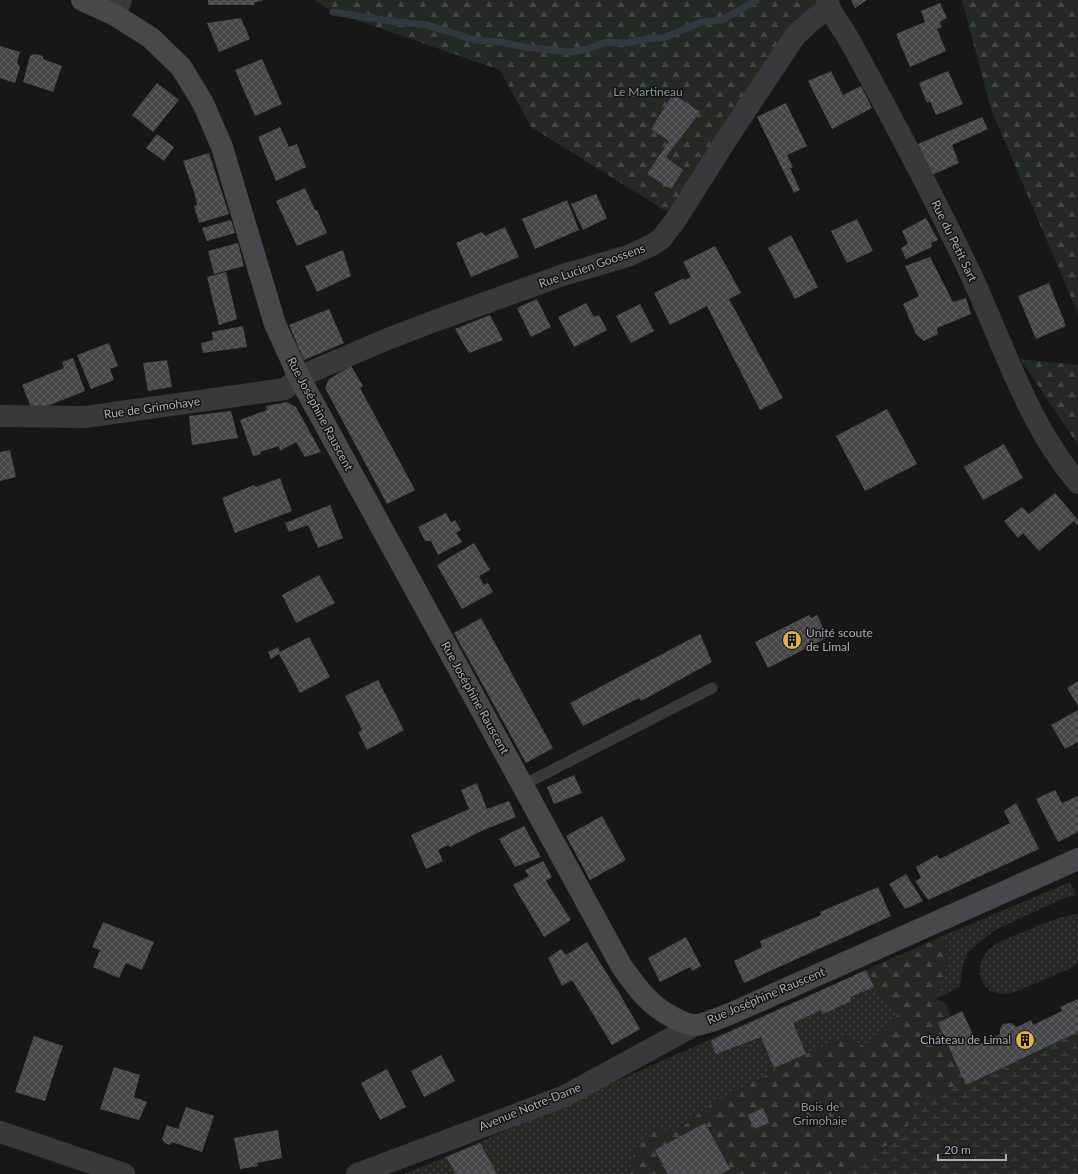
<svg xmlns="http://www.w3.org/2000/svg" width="1078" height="1174" font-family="Lato,sans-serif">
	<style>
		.grass { fill: url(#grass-dots) }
		.forest { fill: url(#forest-firs) }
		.wetland { fill: url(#wetland-marsh) }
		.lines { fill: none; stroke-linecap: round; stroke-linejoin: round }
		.stream { stroke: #313940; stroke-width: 7 }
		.building { fill: url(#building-cross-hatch) }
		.lane { stroke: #38393d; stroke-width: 11 }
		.street { stroke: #38393d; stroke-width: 22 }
		.secondary { stroke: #46484d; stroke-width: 22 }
		.labels { text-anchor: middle; stroke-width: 3; stroke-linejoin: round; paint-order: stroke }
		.park-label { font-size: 12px; fill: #83a086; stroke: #121213 }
		.street-label { font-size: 12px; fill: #aaaeb7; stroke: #121213 }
		.poi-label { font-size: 12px; fill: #aaaeb7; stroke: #121213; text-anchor: start }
	</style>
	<defs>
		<pattern id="grass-dots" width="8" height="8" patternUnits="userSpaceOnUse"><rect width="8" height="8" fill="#232a24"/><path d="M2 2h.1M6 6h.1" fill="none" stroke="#404642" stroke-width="1.8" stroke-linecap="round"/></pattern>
		<pattern id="forest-firs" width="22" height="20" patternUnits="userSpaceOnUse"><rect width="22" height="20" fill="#232a24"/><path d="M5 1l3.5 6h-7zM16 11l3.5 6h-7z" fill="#404642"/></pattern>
		<pattern id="wetland-marsh" width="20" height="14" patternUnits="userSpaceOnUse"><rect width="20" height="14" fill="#232a24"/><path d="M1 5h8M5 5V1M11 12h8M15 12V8" fill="none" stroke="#404642"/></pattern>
		<pattern id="building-cross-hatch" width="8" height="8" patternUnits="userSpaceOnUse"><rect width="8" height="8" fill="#46474b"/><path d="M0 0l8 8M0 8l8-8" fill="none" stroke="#5e5f63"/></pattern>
	</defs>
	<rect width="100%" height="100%" fill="#171718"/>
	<path class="grass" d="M1070,882L1076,895L1062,899L995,930L968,952L963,964L960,987L936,999L947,966L945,935Z
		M1078,914V963L1069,969L1015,992C1007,994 998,995 991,991C979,984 976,966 984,956C987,950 994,945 1000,942C1007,938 1015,935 1023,932C1041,925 1059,916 1078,914Z
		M866,970L874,987L899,1012L891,1025L866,1048L713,1103L675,1132L653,1129L635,1147L629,1174H404L446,1157Z"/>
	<path class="forest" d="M314,0H840L811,21L677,218L531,127L500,70L333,12Z
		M962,0H1078V314L991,109Z
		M1020,359L1078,365V445Z
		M945,935L947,966L936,999L947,1004L966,1085H960L914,1102L905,1136L863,1158L836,1174H629L635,1147L653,1129L675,1132L713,1103L806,1054L847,1035L866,1048L891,1025L899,1012L874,987L866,970Z"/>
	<path class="wetland" d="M1078,1032V1174H836L863,1158L905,1136L914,1102L960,1085H966Z"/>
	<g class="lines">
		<path class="stream" d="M333,12L390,21L427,25L475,40L501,42L524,47L571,52L587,49L607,42L626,43L651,38H663L702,22L722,20L757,0"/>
	</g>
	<path class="building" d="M208,0H262L263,1L255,2L254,5H208Z
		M851,0H867L855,8Z
		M940,3L947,18L940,22L942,27L937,29L946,51L910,67L896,34L925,22L921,11Z
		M241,18L250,39L219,52L207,23Z
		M0,46L20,52L17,63L20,67L15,83L0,78Z
		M35,54L43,56V59L62,66L53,92L23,82L30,56Z
		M262,59L282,104L255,116L235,70Z
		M831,71L843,95L861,86L872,108L832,129L808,81Z
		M948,71L963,104L936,115L930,101L927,103L919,83Z
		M157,83L179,100L153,132L132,115Z
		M673,94L700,112L666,157L683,170L671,189L647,174L669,141L651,129Z
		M786,103L807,146L787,155L793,167L790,168L800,190L794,193L757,117Z
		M982,117L988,129L952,145L959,163L932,175L918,144Z
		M280,127L289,147L297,144L306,167L276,181L258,137Z
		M157,134L174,147L164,161L146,148Z
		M209,153L229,214L199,223L194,206L197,205L195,195L183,161Z
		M305,188L315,210H317L327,233L297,246L276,201Z
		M596,194L607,218L583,230L571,204Z
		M567,200L579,230L535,249L522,219Z
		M926,218L938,240L931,243L932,247L906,259L901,248L908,244L902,231Z
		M857,219L873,251L847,263L831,231Z
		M231,220L235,233L207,241L202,228Z
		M505,227L519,257L471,277L456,243L482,232L485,236Z
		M791,235L818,287L795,299L768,248Z
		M238,243L244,266L214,274L208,251Z
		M715,246L741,293L729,299L783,398L760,410L707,306L670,325L654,293L684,278L685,280L691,277L683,262Z
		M343,250L351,276L317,292L305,266Z
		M930,257L953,302L966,298L971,314L937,328L938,334L924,341L916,334L903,304L919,296L905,266Z
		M226,272L237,319L219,325L207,277Z
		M1049,283L1066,326L1036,339L1018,296Z
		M537,299L551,327L531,337L517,308Z
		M586,303L594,317L599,315L607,330L574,347L558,317Z
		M640,304L654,331L631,343L616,316Z
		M329,309L344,343L304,360L289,325Z
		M490,315L503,340L469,353L455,329Z
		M243,326L247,347L203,353L201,343L213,340L212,332Z
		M109,343L118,366L110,369L114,380L91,389L77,355Z
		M73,358L85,391L42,408L31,407L22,385L64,368L62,362Z
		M167,360L172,387L148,391L143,363Z
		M351,366L363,386L360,388L415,490L387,504L325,388L329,379Z
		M287,402L296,407L321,452L305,457L296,442L280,451L279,446L260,452L261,454L253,456L240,420L267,410L266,406Z
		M887,409L917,464L865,491L836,436Z
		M231,411L238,438L192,445L189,416Z
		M1004,444L1023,478L983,500L964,467Z
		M10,450L16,477L0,481V452Z
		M280,478L292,511L235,533L222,498L254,485L256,487Z
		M1055,493L1078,520V524L1077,525L1074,521L1039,551L1023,533L1018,538L1004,521L1022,507L1029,514Z
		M330,505L343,538L318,548L308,525L289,532L285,523Z
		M446,513L451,522L455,520L461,530L456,533L462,542L438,555L431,541H425L418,527Z
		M474,543L490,570L479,576L484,585L488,583L493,592L462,609L437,565Z
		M319,575L335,603L296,623L282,595Z
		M809,615L811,618L817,615L828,637L768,668L755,642Z
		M481,618L553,748L526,763L454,633Z
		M700,634L712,662L641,701L639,698L583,726L570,703Z
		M309,637L330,677L300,693L279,654L271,659L268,652L278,647L280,652Z
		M378,680L404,730L367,750L358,732L362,730L345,696Z
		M1078,681V706L1067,688Z
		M1078,710V742L1065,749L1051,725Z
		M574,775L582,793L554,804L547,787Z
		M477,783L487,809L509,801L516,817L479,832L450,847L448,845L438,850L443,861L426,869L411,835L469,809L461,790Z
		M1055,790L1062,803L1078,796V832L1058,842L1036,799Z
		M1016,803L1039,849L928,900L915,881L921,878L916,867L937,855L940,859L1010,823L1004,811Z
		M602,816L626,860L590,880L566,836Z
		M524,826L541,857L515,867L499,839Z
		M543,861L552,877L546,881L571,920L544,937L513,885L529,876L525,870Z
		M906,874L923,901L905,909L889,884Z
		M878,887L891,916L744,983L734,961L762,947L760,941L821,915L820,912Z
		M103,922L154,942L142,970L126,963L119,978L93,967L100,950L92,947Z
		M686,937L701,966L692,971L690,967L660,982L648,958Z
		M587,942L618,991L640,1029L612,1045L572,980L562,986L548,958L561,949L566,955Z
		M866,970L874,987L850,997L851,1001L823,1014L821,1010L793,1023L806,1054L774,1068L761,1037L716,1054L711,1042L712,1040Z
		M1078,999V1032L966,1085L938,1023L962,1011L978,1045L1000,1034V1029L1003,1024L1011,1023L1017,1027L1031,1020L1033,1025L1062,1011L1060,1007Z
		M34,1036L63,1046L45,1101L15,1092Z
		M441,1055L455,1081L424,1097L411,1071Z
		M114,1067L140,1075L134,1097L147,1102L139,1120L100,1109Z
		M387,1069L406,1107L380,1120L361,1083Z
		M186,1107L214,1116L202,1152L172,1142L170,1145L165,1143L162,1139L167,1125L178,1129Z
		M763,1108L769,1123L754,1129L748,1115Z
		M705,1123L730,1169L721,1174H668L655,1150Z
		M278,1130L282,1158L257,1163L258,1166L240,1169L234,1138Z
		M480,1143L497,1174H456L446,1157Z"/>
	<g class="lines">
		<path class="lane" d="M523,785L712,688"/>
		<path class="street" d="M827,0C831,16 845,30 852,45C876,88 899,132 922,176C941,213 960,250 977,288C1007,355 1030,426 1078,483
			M115,15L121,0
			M0,416L85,417L285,389L299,377L385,340L432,322L563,275L628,256L652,245L661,239L677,218L728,137L795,36L811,21L829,8
			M0,1132L124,1174
			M357,1174L565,1096L695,1025"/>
		<path class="secondary" d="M82,0L115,15L151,38L181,67L203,103L222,147L275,324L299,377L622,967C638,989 649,1005 674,1018C680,1021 687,1025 694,1025C701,1026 724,1016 732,1013L1078,859"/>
	</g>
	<defs>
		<symbol id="building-disc" viewBox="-11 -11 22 22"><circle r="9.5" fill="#e1b246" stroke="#121213"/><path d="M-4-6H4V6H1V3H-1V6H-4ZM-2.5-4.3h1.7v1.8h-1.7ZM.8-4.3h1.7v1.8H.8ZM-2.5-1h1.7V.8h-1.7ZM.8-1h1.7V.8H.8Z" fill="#111"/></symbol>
	</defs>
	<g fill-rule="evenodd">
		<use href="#building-disc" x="781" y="629" width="22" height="22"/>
		<use href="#building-disc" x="1014" y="1029" width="22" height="22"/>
	</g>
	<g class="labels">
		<g class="park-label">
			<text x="648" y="96">Le Martineau</text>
			<text x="820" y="1111">Bois de<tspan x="820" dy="14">Grimohaie</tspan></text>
		</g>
		<g class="street-label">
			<text transform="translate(954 241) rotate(64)" y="4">Rue du Petit Sart</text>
			<text transform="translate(592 266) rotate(-19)" y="4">Rue Lucien Goossens</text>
			<text transform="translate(152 408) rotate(-8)" y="4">Rue de Grimohaye</text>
			<text transform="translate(320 414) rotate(62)" y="4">Rue Joséphine Rauscent</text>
			<text transform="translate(475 698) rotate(61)" y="4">Rue Joséphine Rauscent</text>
			<text transform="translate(766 996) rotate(-23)" y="4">Rue Joséphine Rauscent</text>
			<text transform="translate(530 1107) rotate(-22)" y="4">Avenue Notre-Dame</text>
		</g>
		<g class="poi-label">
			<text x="806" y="637">Unité scoute<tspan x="806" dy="14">de Limal</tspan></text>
			<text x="1011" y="1044" text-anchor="end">Château de Limal</text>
		</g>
	</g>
	<path d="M938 1154v6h68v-6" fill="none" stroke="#aaaeb7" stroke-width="2"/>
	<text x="944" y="1154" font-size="12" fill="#aaaeb7" stroke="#121213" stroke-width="3" paint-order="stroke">20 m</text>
</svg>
